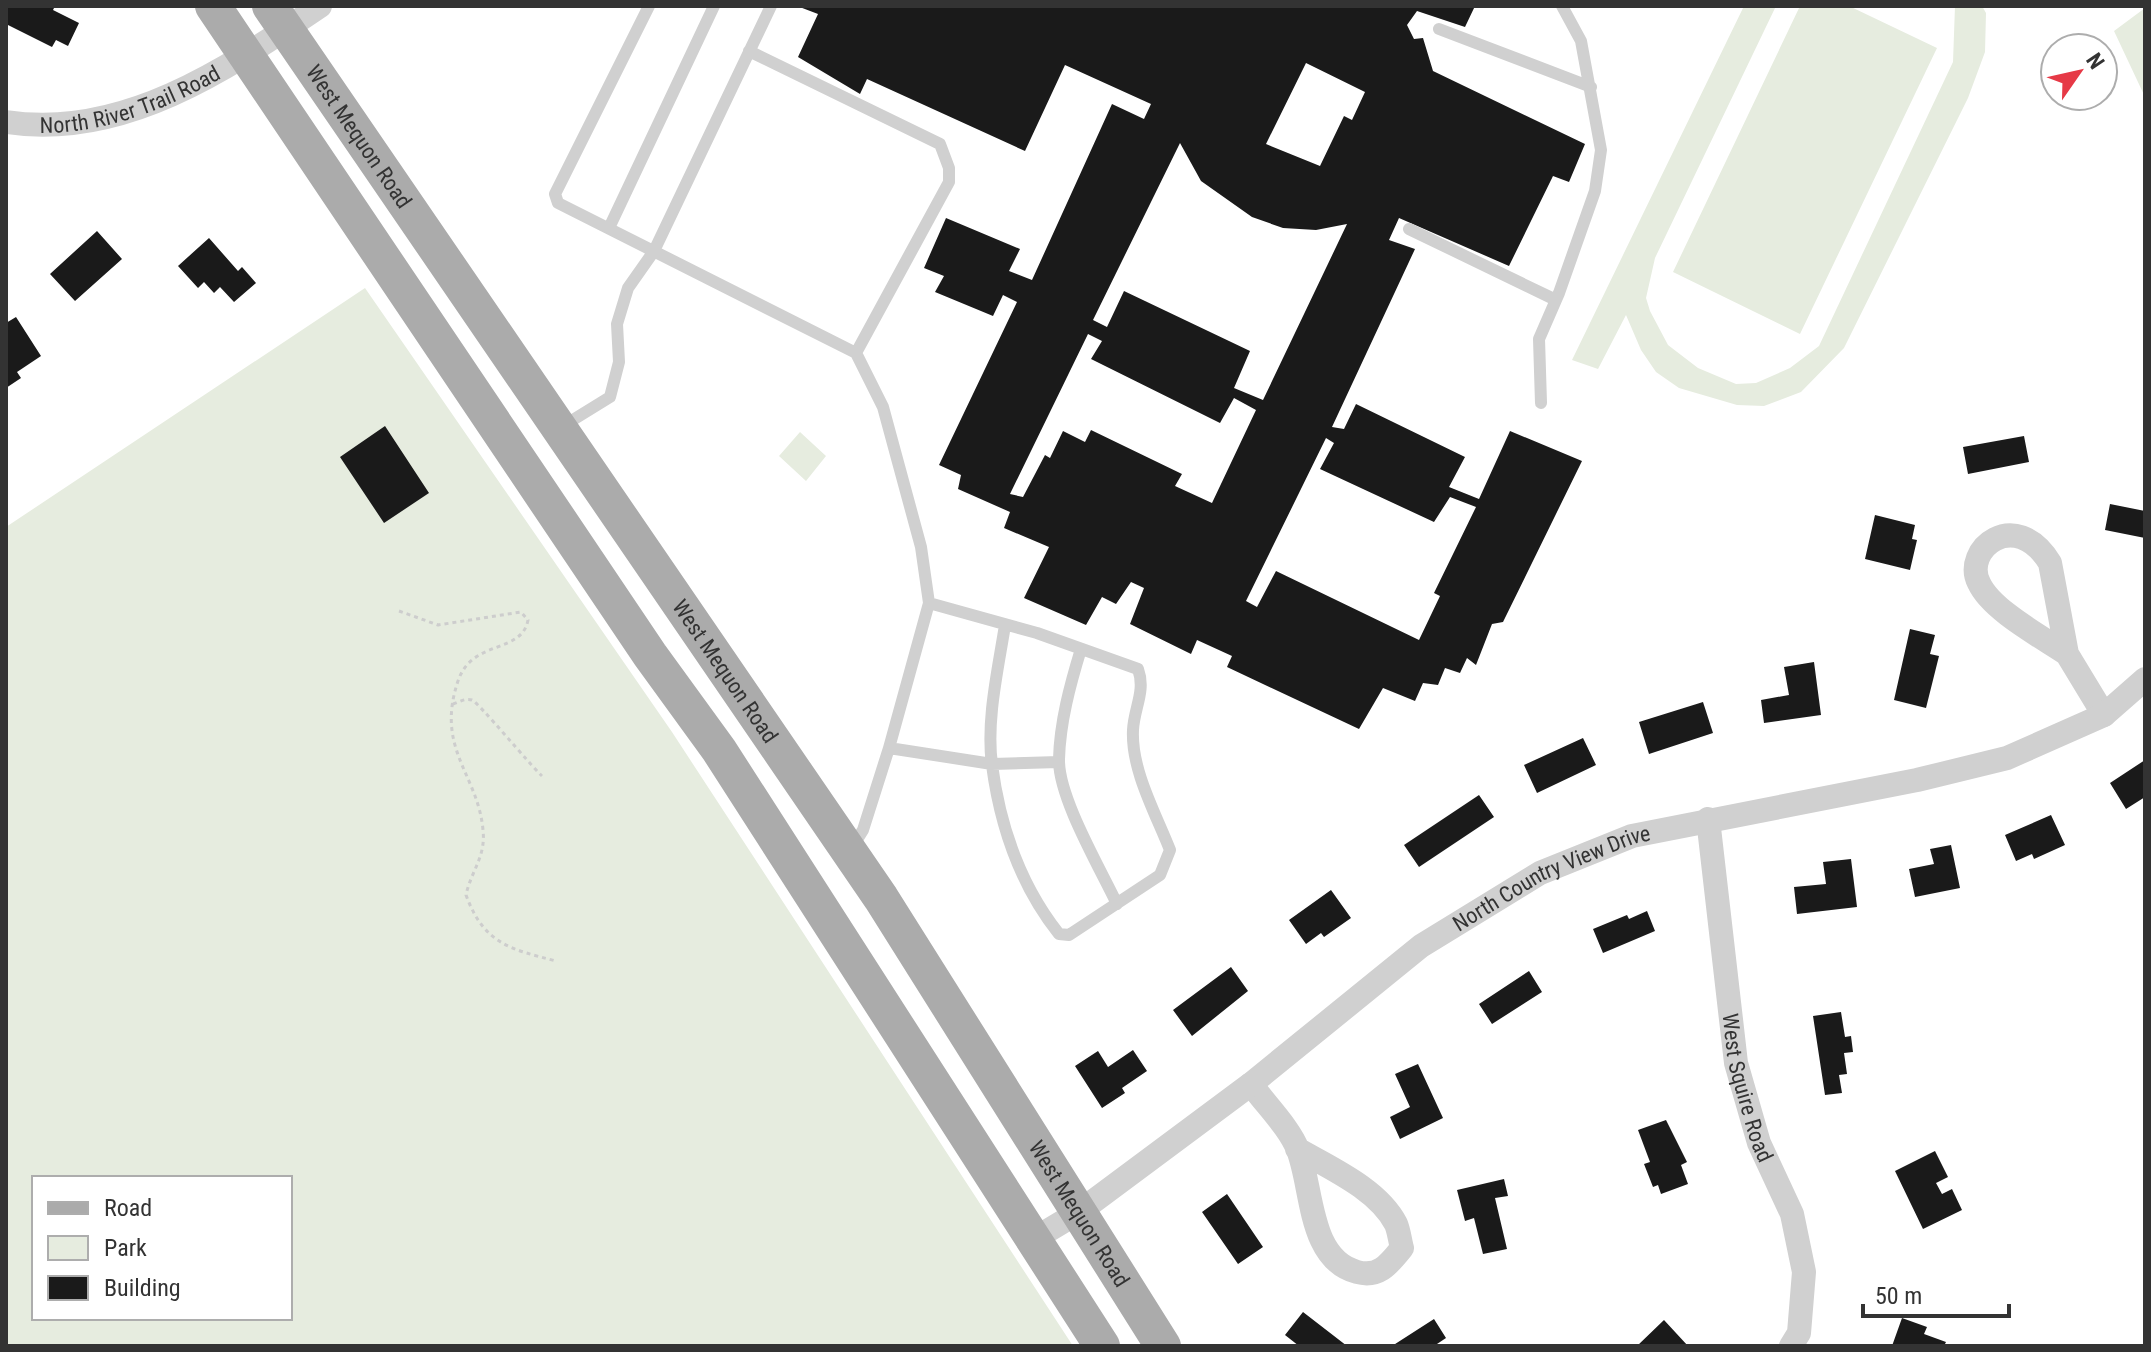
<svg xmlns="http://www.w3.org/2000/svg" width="2151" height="1352" font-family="'Roboto Condensed',sans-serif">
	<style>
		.green { fill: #e6ecdf; fill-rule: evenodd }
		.building { fill: #1a1a1a; fill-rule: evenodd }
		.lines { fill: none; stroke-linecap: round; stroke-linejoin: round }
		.path { stroke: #cdcdcd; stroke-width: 3; stroke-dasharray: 4 4; stroke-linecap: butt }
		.lane { stroke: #d0d0d0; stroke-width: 12 }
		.street { stroke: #d0d0d0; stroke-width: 24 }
		.primary { stroke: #ababab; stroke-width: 36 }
		.labels { text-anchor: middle; stroke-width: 8; stroke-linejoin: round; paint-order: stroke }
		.street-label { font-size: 22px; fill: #333; stroke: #fff }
	</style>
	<rect width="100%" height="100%" fill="#fff"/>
	<path class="green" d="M1744,6H1776L1655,258L1646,298L1650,311L1668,345L1698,368L1736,384L1756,383L1790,368L1819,346L1953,62L1955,6H1982L1986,13L1985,52L1968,98L1844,348L1801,392L1764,406L1737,405L1679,388L1656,372L1641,350L1626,315L1598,369L1572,360Z
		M1800,6H1849L1937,48L1800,334L1673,272Z
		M2145,8V97L2114,31Z
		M365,288L672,732L1073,1346H6V527ZM34,1178H290V1318H34Z
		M800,432L826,456L806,481L779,456Z"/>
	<path class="building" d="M6,6H55L53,10L79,23L68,46L56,40L52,47L6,24Z
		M797,6H1475L1465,27L1417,11L1407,25L1414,39L1423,38L1433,71L1585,144L1569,182L1553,176L1509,266L1399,218L1389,240L1415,249L1332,427L1344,429L1356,404L1465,457L1449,487L1479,499L1510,431L1582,461L1503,622L1492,624L1476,665L1467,658L1460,673L1445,668L1438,685L1423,683L1415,701L1383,688L1359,729L1227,667L1232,656L1197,640L1191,654L1130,624L1144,588L1131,582L1116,604L1102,597L1086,625L1024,598L1049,547L1004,528L1010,512L958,489L961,475L939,465L1017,302L1003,295L993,316L935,292L944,276L924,268L946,218L1020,249L1009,271L1032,280L1112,104L1144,119L1151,104L1065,65L1025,151L867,79L860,94L798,57L818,14ZM1306,63L1365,92L1352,120L1344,116L1320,166L1266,144ZM1180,143L1201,181L1252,217L1283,228L1316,230L1347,224L1263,400L1234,388L1250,351L1124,291L1107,327L1093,320ZM1088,334L1102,341L1091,359L1220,423L1234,398L1256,410L1212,503L1175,486L1182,474L1091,430L1085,442L1063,431L1050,458L1045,455L1023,497L1010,494ZM1326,438L1334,443L1320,469L1434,522L1450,497L1476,507L1434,593L1440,596L1419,640L1276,571L1257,607L1246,601Z
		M97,231L122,259L75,301L50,274Z
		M209,238L238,271L242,267L256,283L234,302L220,287L214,293L204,282L198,288L178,266Z
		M16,317L41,356L17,372L21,378L6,388V323Z
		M385,426L429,493L384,523L340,457Z
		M2024,436L2029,462L1968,474L1963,447Z
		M2110,504L2145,511V538L2105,530Z
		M1875,515L1915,525L1912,539L1917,540L1910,570L1865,559Z
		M1910,629L1935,635L1930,654L1939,656L1926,708L1894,700Z
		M1814,662L1821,715L1764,723L1761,700L1789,695L1784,667Z
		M1703,702L1713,733L1649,754L1639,722Z
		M1583,738L1596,765L1537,793L1524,765Z
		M2145,760V797L2126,809L2110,783Z
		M1479,795L1494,817L1419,867L1404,845Z
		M2051,815L2065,845L2034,859L2032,854L2016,861L2005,835Z
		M1951,845L1960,888L1915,897L1909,869L1934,864L1930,849Z
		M1851,859L1857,907L1797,914L1794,887L1826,884L1823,862Z
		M1331,890L1351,918L1324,937L1321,933L1306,944L1289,920Z
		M1647,911L1655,931L1603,953L1593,929L1627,915L1629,919Z
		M1231,967L1248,991L1192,1036L1173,1010Z
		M1529,971L1542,992L1492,1024L1479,1004Z
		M1841,1012L1845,1037L1851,1036L1853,1052L1844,1053L1847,1074L1839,1075L1842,1093L1825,1095L1813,1016Z
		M1133,1050L1147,1071L1122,1088L1125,1093L1102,1108L1075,1066L1098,1051L1108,1067Z
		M1418,1064L1443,1118L1400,1139L1390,1117L1410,1107L1395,1074Z
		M1666,1120L1687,1162L1681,1165L1688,1184L1661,1194L1658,1185L1653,1187L1644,1164L1650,1162L1638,1130Z
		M1935,1151L1948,1177L1936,1183L1942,1194L1952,1189L1962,1210L1923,1229L1895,1171Z
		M1504,1179L1508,1196L1495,1198L1507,1249L1483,1254L1474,1218L1465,1221L1457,1190Z
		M1227,1194L1263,1247L1238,1264L1202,1212Z
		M1303,1312L1347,1346H1299L1285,1335Z
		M1902,1318L1927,1327L1924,1334L1946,1342L1944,1346H1892Z
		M1434,1319L1446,1338L1434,1346H1392Z
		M1664,1320L1688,1346H1637Z"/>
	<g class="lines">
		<path class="path" d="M399,611L438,625L521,612L528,620C522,654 472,639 458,681C435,749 478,774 483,830C486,857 471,871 466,895C484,944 510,949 556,961
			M453,704C459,702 465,698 472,700C478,702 531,766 542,776
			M6,886L7,885"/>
		<path class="lane" d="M649,6L555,194L558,203L856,353L883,407L921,547L929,603L889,748L992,764L1059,762
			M1439,29L1591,87
			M749,51L940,144L949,168V182L856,353
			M609,228L714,6
			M1409,229L1556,300
			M1541,403L1539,339L1559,293L1595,191L1601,150L1581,41L1562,6
			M563,426L610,397L619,362L617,324L628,288L654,251L771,6
			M929,603L1037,633L1138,669C1146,691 1134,708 1133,730C1131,770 1156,814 1170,850L1160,875L1069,935L1059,934C1021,886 1000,826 992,765C986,720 998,670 1005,625
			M1081,649C1070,685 1060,722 1059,759C1058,797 1100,868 1117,904
			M853,846L863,830L889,748"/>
		<g class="street">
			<path id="s1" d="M6,122C123,140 227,69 320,6"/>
			<path d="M2067,654C2042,637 1991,610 1979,583C1962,550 2015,506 2050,563L2067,654L2104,715"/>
			<path id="s2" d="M1708,819L1736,1063L1759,1143L1792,1214L1804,1272L1799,1333L1791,1346"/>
			<path d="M1251,1084C1265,1104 1289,1127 1298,1150C1313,1188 1308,1259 1357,1272C1379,1278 1389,1264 1402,1248C1400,1241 1399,1231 1396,1224C1378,1189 1330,1168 1297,1149"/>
			<path id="s3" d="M1034,1239L1079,1212L1251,1084L1421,946L1540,873L1632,836L1917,780L2007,758L2104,715L2145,679"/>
		</g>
		<g class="primary">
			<path d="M213,6L650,655L719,750L1102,1346"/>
			<path id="s4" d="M270,6L881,898L1163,1346"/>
		</g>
	</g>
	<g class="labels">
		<g class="street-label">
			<text dy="8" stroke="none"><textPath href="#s1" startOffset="128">North River Trail Road</textPath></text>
			<text dy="8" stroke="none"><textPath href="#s4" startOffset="158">West Mequon Road</textPath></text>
			<text dy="8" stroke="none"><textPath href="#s4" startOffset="806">West Mequon Road</textPath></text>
			<text dy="8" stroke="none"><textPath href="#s3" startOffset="634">North Country View Drive</textPath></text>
			<text dy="8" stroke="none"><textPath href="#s2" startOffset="272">West Squire Road</textPath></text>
			<text dy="8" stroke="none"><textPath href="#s4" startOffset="1454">West Mequon Road</textPath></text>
		</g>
	</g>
	<rect width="2151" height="1352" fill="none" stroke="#333333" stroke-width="16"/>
	<rect x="32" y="1176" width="260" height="144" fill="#ffffff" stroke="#adadad" stroke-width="2"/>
	<rect x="48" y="1202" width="40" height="12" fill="#ababab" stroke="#adadad" stroke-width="2"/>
	<text x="104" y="1216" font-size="24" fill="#333333">Road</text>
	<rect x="48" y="1236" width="40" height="24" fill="#e6ecdf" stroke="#adadad" stroke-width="2"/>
	<text x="104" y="1256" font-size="24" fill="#333333">Park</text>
	<rect x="48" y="1276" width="40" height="24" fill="#1a1a1a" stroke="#adadad" stroke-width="2"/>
	<text x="104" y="1296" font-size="24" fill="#333333">Building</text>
	<g transform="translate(2079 72) rotate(56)"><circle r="38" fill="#ffffff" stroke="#adadad" stroke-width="2"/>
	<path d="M0-6L14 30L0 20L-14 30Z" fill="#e63946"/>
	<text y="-12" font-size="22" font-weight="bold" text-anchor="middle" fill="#333333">N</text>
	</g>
	<path d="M1863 1304v12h146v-12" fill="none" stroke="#333333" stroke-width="4"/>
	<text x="1875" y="1304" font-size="24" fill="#333333" stroke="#ffffff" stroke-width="6" paint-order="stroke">50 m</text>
</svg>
